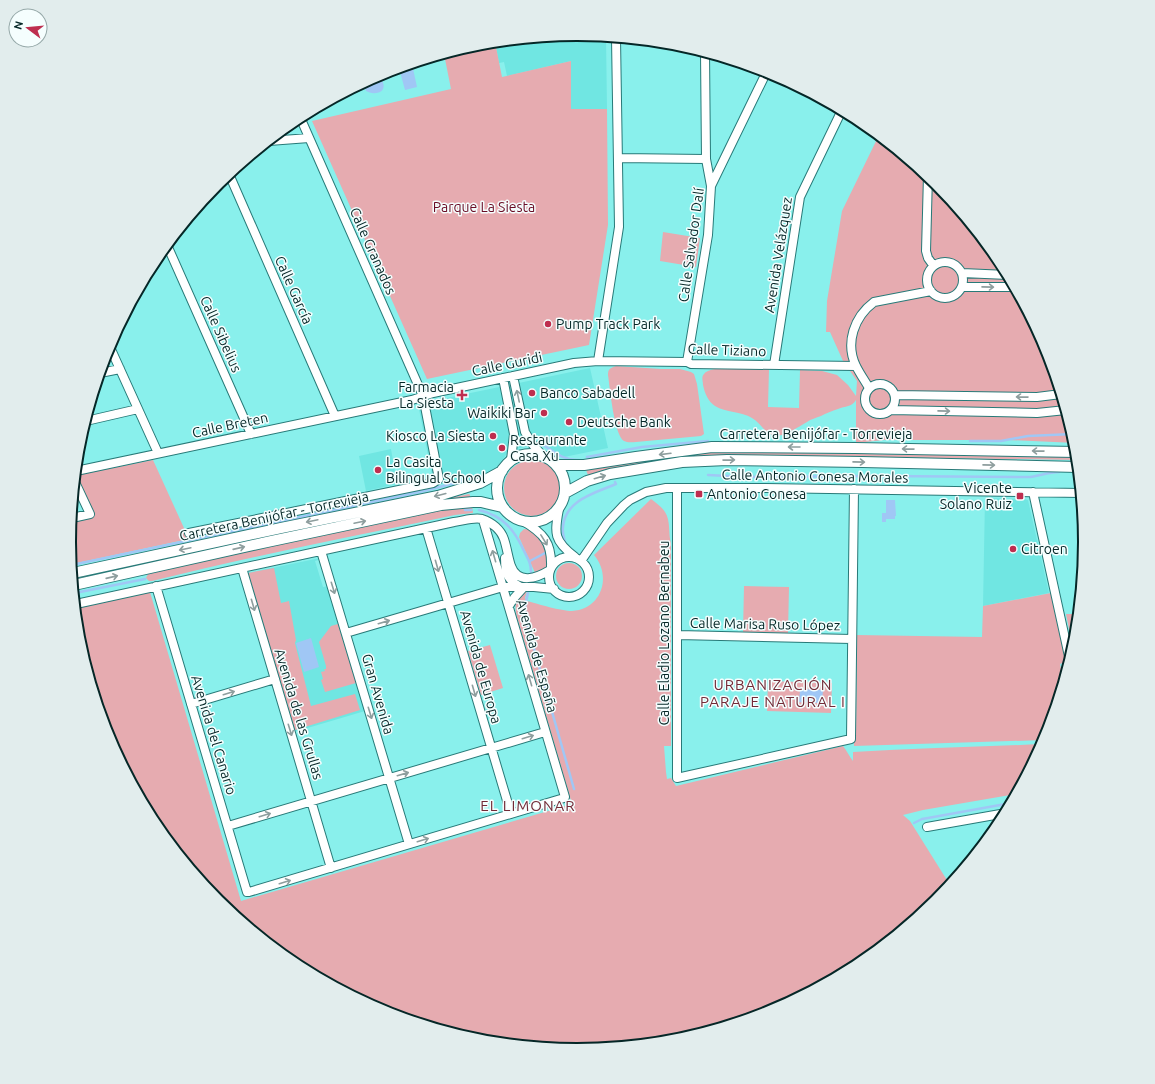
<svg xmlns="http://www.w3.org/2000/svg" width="1155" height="1084" font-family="Ubuntu,sans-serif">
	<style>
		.built { fill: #70e6e2 }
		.green { fill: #e6abb0 }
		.water { fill: #a0c7f5 }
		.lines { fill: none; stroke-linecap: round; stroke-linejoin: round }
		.stream { stroke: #a0c7f5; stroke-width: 2.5 }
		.minor-casing { stroke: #287a78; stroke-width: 10 }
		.major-casing { stroke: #287a78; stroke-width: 12 }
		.minor { stroke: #fff; stroke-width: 8 }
		.major { stroke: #fff; stroke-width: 10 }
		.oneway { stroke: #8e9e9e }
		.poi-dot { fill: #be2e4f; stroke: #f5fefe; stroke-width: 1.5 }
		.labels { text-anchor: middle; stroke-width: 3; stroke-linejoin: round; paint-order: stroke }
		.park-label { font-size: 14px; fill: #6a0c25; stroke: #f5fefe }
		.street-label { font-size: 14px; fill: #052727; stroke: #f5fefe }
		.poi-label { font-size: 14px; fill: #052727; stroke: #f5fefe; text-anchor: start }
		.neighbourhood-label { font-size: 15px; letter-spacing: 1px; fill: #722b37; stroke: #f5fefe }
		.rim { fill: none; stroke: #052727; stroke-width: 2 }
	</style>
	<rect width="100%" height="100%" fill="#89f0ec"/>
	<path class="built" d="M578,34L606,37L607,109L571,110V61L507,76L504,62L499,63L495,42Z
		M590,368L608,448L564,457L541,443L509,451L495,469L481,477L467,482L465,477L434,486L418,404Z
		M391,449L397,484L366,491L359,456Z
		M985,498L1025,499L1028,500L1049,593L983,606Z
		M320,558L321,559L315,561L323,587L329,586L365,711L294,732L248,573Z"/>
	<path class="green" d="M495,42L502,77L571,61V109H607L608,225L589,345L427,379L312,121L451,89L444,54L479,44Z
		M879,135L937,183L1000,260L1047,348L1076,443L1008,440H884L856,443V400C852,407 845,406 838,409C832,411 826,413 821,416C816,418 811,419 807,422C798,427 787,435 777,436C766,436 761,423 752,418C741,411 726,413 715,406C708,401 705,394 703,385C703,381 701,377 704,374C710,364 758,369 769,369L768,407L799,408L800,370L822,371L837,375L848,385L856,396L857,381L843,361L830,332H826L827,301L842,211Z
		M663,232L700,238L696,267L660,261Z
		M616,366L661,369H680L691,372L694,374L697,384L704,434L701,436L636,442C632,442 628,443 624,441C614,435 610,388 608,375C608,369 610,368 616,366Z
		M734,452L1077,457V460L737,455L619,468L588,475L586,470L643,460L699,453Z
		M504 488a28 28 0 1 1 56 0a28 28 0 1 1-56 0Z
		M153,460L189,539L72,564L70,542L71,522L90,518L92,517L93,511L77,478L78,475Z
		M469,494L470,495V497L450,500L73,581V577Z
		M651,499C656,503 662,507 665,512C671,521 668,534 671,543V746H664L666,772L667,779L671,778L676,786L843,746C847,751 849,756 853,761V752C917,748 980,747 1043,744L1016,794L923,810L903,815L910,821L950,885L937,901L860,965L772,1011L676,1040L577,1050L478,1040L383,1011L295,964L218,901L155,824L108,736L79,641L76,608L150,592L241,901L572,804L517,617C514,606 515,596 527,591L525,598L527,601C538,604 561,611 572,611C602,609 612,576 594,555Z
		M472,507L473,513L455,515C354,536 253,556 152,581H149L146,578L148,574L225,555L428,513L445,509Z
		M524,529C527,529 530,530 533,532C543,538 553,555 546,567C544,571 540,573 536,575L519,537L520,533Z
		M556 576a13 13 0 1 1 26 0a13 13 0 1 1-26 0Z
		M274,568L281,603L289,601L296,640L295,643L311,706L355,694L360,710L295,730L248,573Z
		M744,586L789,587L788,633L743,632Z
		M1051,593L1066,662L1060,664L1061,669H1065L1066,673L1045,740L854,746V734L856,733L857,635L982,637L983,606Z
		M1066,614H1078L1076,638L1071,639Z
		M338,624L356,683L325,692L321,680L323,679L321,672L325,671L324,669H326V666L319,642L331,626Z
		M490,645L503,688L481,695L468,651Z
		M768,681L832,683L831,713L767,711Z"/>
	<path class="water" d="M412,64L417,87L405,90L399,68Z
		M377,76C385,80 387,92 376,93C372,94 369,92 366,91L365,88L360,85L371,79L375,81V77Z
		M886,500H895L896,516H895V519H886V522H882V513H886Z
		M311,638L319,667L304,672L296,643Z
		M805,689L823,690L822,702L817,703L805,702V703L799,702L800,690Z"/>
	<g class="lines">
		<path class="stream" d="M970,441H1001L1028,436L1073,434
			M542,444C554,452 564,461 579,460
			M587,457L642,447L708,441
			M708,475L728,476L740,477L882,476L1030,477C1039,476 1049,472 1059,472
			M465,510H471
			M479,510C503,516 514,529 524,551C528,559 531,563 531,572
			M565,542C564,537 562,532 563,527C565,500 595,493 616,484L615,482
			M530,561L545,553
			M72,565L424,491L466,480
			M75,593L145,579
			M528,593L525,607V617L574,789
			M914,823L922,819L928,818L1011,803"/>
		<defs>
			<path id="minor" d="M705,52L706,159L711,186
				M269,141L309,138
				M618,158L706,159
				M229,174L335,416
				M928,175L926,251L928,258L933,265
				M167,245L251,434
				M927 280a18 18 0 1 1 36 0a18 18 0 1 1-36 0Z
				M962,273L1008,275
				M962,287H1015
				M109,345L158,453
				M598,361L619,227L616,38
				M687,362L708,235L711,186L767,71
				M774,365L800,197L842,110
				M100,373L120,369
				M513,376L525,432L533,445L543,456
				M503,378L514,434L511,460
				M865 399a15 15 0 1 1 30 0a15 15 0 1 1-30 0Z
				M869,388C865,381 860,374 856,366C845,343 854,317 874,302L931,291
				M895,395L1037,397L1061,394
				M891,410L1037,413L1066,410
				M86,421L138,409
				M76,471L412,400L433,393L574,363L598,361L687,362L691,364L856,366
				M677,488V778L851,739L854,489
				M1033,492L1070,661
				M559,509C554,534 554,541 575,557
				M72,518L90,514L75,482
				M523,521C543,533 552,542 551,567
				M426,528L511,814
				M189,533L433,483L439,479L423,396L300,117
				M321,551L409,844
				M549 577a20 20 0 1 1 40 0a20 20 0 1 1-40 0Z
				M505,558C505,575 508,581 523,588L514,598L509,606
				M581,561L607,523L624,505L630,500L646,492L666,488H766L1081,493
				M242,568L331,868
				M156,586L247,892H249L564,798L565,797L483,520
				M76,604L454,522C463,521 473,517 482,519C492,522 501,530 504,539C507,548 508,557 511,566C518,585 537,578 550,570
				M346,633L503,587H534L554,589
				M678,635L852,639
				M191,704L275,679
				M228,826L545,732
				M927,827L1006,813"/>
			<path id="major" d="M497 488a34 34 0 1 1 68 0a34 34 0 1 1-68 0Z
				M556,465H584L636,457L712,447L855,448L1077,452
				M565,493L587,481L610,474L682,462L727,460L862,462L1078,467
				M73,573L281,528L438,496L480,483L502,471
				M74,585L267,542L441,505L473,502H481L502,507"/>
		</defs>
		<use href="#minor" class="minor-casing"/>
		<use href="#major" class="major-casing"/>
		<use href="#minor" class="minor"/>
		<use href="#major" class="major"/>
	</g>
	<defs><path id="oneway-shaft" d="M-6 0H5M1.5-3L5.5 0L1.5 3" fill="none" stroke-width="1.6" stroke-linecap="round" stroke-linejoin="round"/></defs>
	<g class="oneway">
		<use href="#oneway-shaft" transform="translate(988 287) rotate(1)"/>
		<use href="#oneway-shaft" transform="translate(518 396) rotate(-102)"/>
		<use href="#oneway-shaft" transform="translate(1022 397) rotate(-179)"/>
		<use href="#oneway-shaft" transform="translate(944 411) rotate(1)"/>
		<use href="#oneway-shaft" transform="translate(794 447) rotate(-180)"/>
		<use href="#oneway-shaft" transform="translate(908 449) rotate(-179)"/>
		<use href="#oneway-shaft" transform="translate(1038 451) rotate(-179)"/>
		<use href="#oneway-shaft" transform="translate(665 454) rotate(173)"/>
		<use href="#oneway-shaft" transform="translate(729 460) rotate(-1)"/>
		<use href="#oneway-shaft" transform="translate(859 462) rotate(1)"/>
		<use href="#oneway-shaft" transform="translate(989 465) rotate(1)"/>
		<use href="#oneway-shaft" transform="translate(600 477) rotate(-16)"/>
		<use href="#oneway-shaft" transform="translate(440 495) rotate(166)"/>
		<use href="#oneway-shaft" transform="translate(312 521) rotate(168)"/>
		<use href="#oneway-shaft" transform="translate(360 522) rotate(-12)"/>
		<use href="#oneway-shaft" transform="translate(544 540) rotate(58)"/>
		<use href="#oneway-shaft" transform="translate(239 548) rotate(-13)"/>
		<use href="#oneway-shaft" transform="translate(185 549) rotate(168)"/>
		<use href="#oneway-shaft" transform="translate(494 556) rotate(-106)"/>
		<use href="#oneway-shaft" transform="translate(437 566) rotate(74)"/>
		<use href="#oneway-shaft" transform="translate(112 577) rotate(-13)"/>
		<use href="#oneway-shaft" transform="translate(333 588) rotate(73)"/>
		<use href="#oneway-shaft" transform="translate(253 605) rotate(74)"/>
		<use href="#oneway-shaft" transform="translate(384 622) rotate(-16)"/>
		<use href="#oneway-shaft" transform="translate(530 680) rotate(-106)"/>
		<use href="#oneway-shaft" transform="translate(474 691) rotate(74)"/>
		<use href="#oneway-shaft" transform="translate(229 693) rotate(-17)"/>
		<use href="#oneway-shaft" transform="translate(370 713) rotate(73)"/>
		<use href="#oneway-shaft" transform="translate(290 730) rotate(73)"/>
		<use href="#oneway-shaft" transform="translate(528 737) rotate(-17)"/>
		<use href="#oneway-shaft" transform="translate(403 774) rotate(-16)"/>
		<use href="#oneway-shaft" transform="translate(265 815) rotate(-17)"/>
		<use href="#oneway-shaft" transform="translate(423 840) rotate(-17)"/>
		<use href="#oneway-shaft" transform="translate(285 882) rotate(-17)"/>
	</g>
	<g class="poi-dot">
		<circle cx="548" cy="324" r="4"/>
		<circle cx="532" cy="393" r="4"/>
		<path d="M460 389h4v4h4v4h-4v4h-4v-4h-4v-4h4z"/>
		<circle cx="544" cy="413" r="4"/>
		<circle cx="569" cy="422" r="4"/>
		<circle cx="493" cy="436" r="4"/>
		<circle cx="502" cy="448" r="4"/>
		<circle cx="378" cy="470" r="4"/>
		<rect x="695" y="490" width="8" height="8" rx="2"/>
		<rect x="1016" y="492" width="8" height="8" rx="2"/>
		<circle cx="1013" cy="549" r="4"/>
	</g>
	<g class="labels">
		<g class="park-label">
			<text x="484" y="212">Parque La Siesta</text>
		</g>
		<g class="street-label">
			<text transform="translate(691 245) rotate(-82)" y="5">Calle Salvador Dalí</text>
			<text transform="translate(373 251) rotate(66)" y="5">Calle Granados</text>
			<text transform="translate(778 255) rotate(-81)" y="5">Avenida Velázquez</text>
			<text transform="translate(294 290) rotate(66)" y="5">Calle García</text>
			<text transform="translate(221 334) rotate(66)" y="5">Calle Sibelius</text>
			<text transform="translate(727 350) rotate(2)" y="5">Calle Tiziano</text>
			<text transform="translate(507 364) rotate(-12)" y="5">Calle Guridi</text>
			<text transform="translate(230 425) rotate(-12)" y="5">Calle Breten</text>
			<text x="816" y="439">Carretera Benijófar - Torrevieja</text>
			<text transform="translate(815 476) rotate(1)" y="5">Calle Antonio Conesa Morales</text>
			<text transform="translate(274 516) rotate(-12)" y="5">Carretera Benijófar - Torrevieja</text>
			<text transform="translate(765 624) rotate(1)" y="5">Calle Marisa Ruso López</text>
			<text transform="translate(664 633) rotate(-90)" y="5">Calle Eladio Lozano Bernabeu</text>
			<text transform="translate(537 656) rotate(74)" y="5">Avenida de España</text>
			<text transform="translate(481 667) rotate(74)" y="5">Avenida de Europa</text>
			<text transform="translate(378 694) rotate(74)" y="5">Gran Avenida</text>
			<text transform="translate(299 714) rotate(73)" y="5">Avenida de las Grullas</text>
			<text transform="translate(214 735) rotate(73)" y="5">Avenida del Canario</text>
		</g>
		<g class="poi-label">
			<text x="556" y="329">Pump Track Park</text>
			<text x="454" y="392" text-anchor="end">Farmacia<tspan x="454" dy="16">La Siesta</tspan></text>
			<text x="540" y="398">Banco Sabadell</text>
			<text x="536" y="418" text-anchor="end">Waikiki Bar</text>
			<text x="577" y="427">Deutsche Bank</text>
			<text x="485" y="441" text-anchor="end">Kiosco La Siesta</text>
			<text x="510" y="445">Restaurante<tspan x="510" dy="16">Casa Xu</tspan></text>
			<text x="386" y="467">La Casita<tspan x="386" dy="16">Bilingual School</tspan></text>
			<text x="1012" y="493" text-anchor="end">Vicente<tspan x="1012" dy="16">Solano Ruiz</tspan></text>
			<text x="707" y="499">Antonio Conesa</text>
			<text x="1021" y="554">Citroen</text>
		</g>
		<g class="neighbourhood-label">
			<text x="773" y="690">URBANIZACIÓN<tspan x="773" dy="17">PARAJE NATURAL I</tspan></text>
			<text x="528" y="811">EL LIMONAR</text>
		</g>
	</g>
	<path d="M0 0H1155V1084H0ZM76 542a501 501 0 1 1 1002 0a501 501 0 1 1-1002 0Z" fill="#e2eded" fill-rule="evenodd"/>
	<path class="rim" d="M76 542a501 501 0 1 1 1002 0a501 501 0 1 1-1002 0Z"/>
	<g transform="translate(28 28) rotate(286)"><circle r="19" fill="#f5fefe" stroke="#95a8a8"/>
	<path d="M0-3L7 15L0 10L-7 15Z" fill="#be2e4f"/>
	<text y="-6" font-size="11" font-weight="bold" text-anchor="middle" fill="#052727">N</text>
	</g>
</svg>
